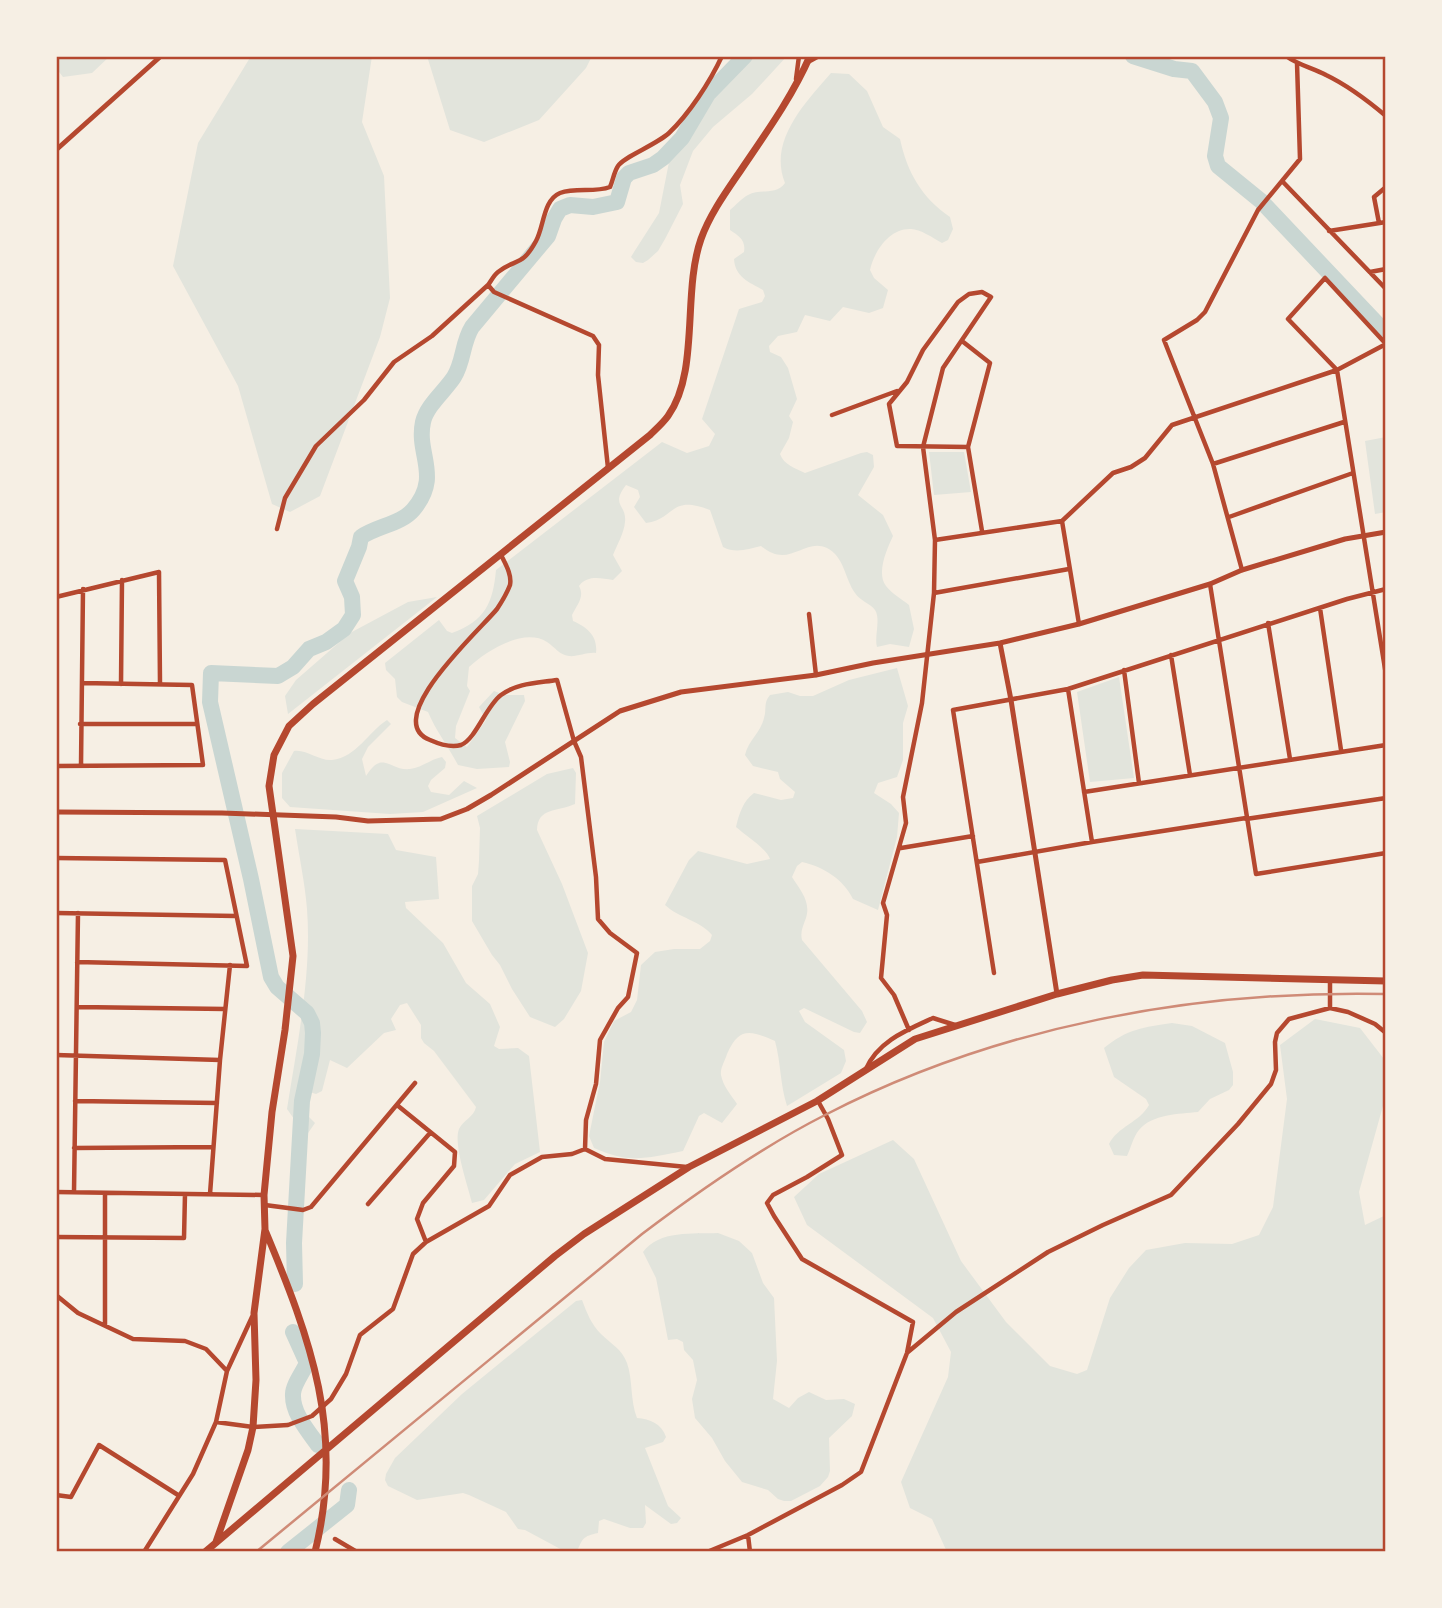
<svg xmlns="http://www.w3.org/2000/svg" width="1442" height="1608" font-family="'Fira Sans',sans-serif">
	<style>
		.green { fill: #e2e4dc }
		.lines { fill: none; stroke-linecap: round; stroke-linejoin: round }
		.river { stroke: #c9d6d2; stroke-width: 16 }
		.minor { stroke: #b5482f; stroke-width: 4.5 }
		.tertiary { stroke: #b5482f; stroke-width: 5 }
		.trunk { stroke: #b5482f; stroke-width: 7 }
		.rail { stroke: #cf8b77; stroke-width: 2.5 }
		.neatline { fill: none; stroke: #b5482f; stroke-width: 2.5 }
	</style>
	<rect width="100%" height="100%" fill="#f6efe4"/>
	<path class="green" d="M56,56H110L92,73L63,77L56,68Z
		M251,56H372L362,122L384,176L390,298L380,337L320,496L290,512L272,504L238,386L173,266L198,143Z
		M427,56H592L586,68L539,120L484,142L450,130Z
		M749,56H787L752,94L713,127L693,151L680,185L683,204L665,239L658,251L648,260L643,263L636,262L631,257L634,252L659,213L670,157L691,130L714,94Z
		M831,73L849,74L867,91L883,127L900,139C907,172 922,198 950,217L953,229L948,240L942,243C933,238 920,229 911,229C889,228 874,252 870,270L874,278L888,290L883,308L869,313L843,307L830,321L805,315L797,332L778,336L769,346L770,352L781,357L788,368L797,399L789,416L793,422L789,438L780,454C784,465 795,468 805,473L861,453L867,452L873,455L874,467L858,495L883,515L893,536C887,549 876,573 886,586C892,594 902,599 909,605L914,629L909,647L890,644L877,647C874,637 881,619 875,610C870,603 860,601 855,593C845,579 844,556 827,548C804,537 789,570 761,546C748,549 736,554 723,547L710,510C669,494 676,519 646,523L634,507L640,497L638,490L626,485C610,506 627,504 625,522C624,533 617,545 613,555L622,571L613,580C600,578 587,575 579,586C585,597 577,605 572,615L573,621C587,627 598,636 596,653C587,652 577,657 569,656C559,655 555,647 547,642C524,627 486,651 469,667L467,686L470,691L456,726L455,738L467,747L486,720L479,707L494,691L505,695H524L525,701L505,742L510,762L509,767L477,769L458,765C448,746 436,731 428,712L402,702L397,697L395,679L386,670L385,663L439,620L447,631L452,633C485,621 493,603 496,570L662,442L687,453L709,446L715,434L702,419L739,309L762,302L765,296L763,290C749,282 735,277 734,259L744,252C746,240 739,236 730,230V210C736,205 742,198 748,195C760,188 776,196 785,183C768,141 805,103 831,73Z
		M1386,437V512L1375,514L1365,441Z
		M929,452H964L971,492L934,495Z
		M437,597L288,714L285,696L296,680L350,633L408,602Z
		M897,668L908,706L903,723V760L897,777L878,783L874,793L891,804L899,813L897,837L878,910L853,899C843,879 824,867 802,862L797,866L792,877C801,891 811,902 806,918C803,926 800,932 802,940L862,1011L867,1022L860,1033L854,1032L804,1008L799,1011L805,1022L844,1050L846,1061L841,1073L787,1106C780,1084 781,1063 775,1041C750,1030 739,1027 727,1054C725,1061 720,1068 721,1075C723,1086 731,1095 737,1104L722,1123L704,1113L699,1116L683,1151C646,1158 630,1164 594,1148L589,1136L600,1082L604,1042L614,1021L631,1012L637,1000L641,965L655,952L674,949H700L710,941L712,935C701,921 679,918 665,905L689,860L698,851L747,864L770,859C767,849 745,835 736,827C739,814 743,801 754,793L781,800L793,798L795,792L780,779L778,772L753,766L745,755C748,741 761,732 764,718C767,709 763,703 770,695L788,692L800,696H813L849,680Z
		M1119,677L1134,778L1090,782L1077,692Z
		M387,720L391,724L368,747L362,759L366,776C383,749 389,771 410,769C421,768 431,759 442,757L446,762L445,768L431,780L428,786L431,792L449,795L464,781L477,788L423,812L390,814L290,807L282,798V773L294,751C307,749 318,761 332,760C357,757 368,732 387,720Z
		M573,768L576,773L575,804C557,812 538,807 537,830L562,884L588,953L581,991L564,1019L555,1027L530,1017L512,989L500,965L492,955L472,921V886L478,874L479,861L480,828L477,816L547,774Z
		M295,829L388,834L396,850L436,857L439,899L405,902L406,908L443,943L466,983L490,1004L500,1027L494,1046L499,1049L518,1048L529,1056L540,1152L515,1164L484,1200L472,1203C468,1186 453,1144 459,1129C463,1120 474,1117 476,1107L434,1051L424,1043L421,1038V1025L407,1003L400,1005L391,1019L396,1030L384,1033L347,1068L330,1060L322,1091L316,1094L303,1090L297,1105L315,1123L306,1136L287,1109C297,1045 312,974 307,909C305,883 299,856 295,829Z
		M1315,1019L1360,1028L1384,1059L1386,1095L1359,1192L1365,1225L1386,1215V1552H947L932,1519L910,1508L901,1482L948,1377L951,1352L933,1318L807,1225L794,1197L819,1174L893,1140L914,1159L961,1261L1006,1322L1050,1366L1077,1374L1087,1370L1110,1298L1129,1268L1146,1250L1185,1243L1232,1244L1259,1235L1273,1207L1287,1099L1280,1045Z
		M1172,1023L1192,1026L1225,1043L1233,1072V1085L1229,1090L1210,1099L1198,1112C1179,1114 1152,1114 1139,1130C1133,1137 1131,1148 1127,1156L1114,1155L1109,1144C1117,1127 1140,1122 1149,1105L1146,1099L1114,1077L1104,1048C1127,1029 1144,1027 1172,1023Z
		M718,1233L739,1241L752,1253L763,1283L774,1298L777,1361L773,1399L789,1408L798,1398L809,1392L826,1400L844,1399L855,1404L852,1416L829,1438L830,1471L828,1477L820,1486L791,1501H784L778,1499L768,1490L742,1482L725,1461L712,1438L695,1418L692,1399L697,1380L693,1360L684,1350L683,1342L677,1339L668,1340L656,1278L643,1252C659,1230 693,1234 718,1233Z
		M582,1300C587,1313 591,1324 601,1334C611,1344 622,1349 627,1363C633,1380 630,1400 637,1418C650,1419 662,1424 666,1437L663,1442L645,1448L668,1506L681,1518L677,1523L671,1524L645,1505L646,1523L643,1528H630L604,1519L599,1521L598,1533C583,1536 582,1539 577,1552H566L525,1530L518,1529L506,1512L469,1495L463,1493L417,1500L388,1486L385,1480L386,1474L395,1458L462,1394L576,1301Z"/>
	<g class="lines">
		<path class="river" d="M1133,56L1174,69L1192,71L1215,102L1221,118L1215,156L1218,166L1261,201L1386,333
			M295,1284L294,1243L302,1101L312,1054L313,1033L312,1023L307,1013L277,987L271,977L251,879L210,702L211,673L278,676L293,667L309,649L326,642L344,629L353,615L352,597L345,581L359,547L361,537C377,526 401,524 413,510C442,476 416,455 423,422C427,405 445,391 454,377C464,361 462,343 472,327L548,236L554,219L560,209L570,205L593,207L617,202L624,178L629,173L653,165L663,158L682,138L708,94L745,56
			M293,1332L307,1363C303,1372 293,1385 293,1394C292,1413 308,1431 318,1445
			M288,1552L347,1505L349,1490"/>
		<path class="minor" d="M1286,56C1298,65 1313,68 1326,75C1349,86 1367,100 1386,116
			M808,62L819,56
			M796,79L799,56
			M1283,182L1386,289
			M1379,223L1374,197L1386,187
			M1329,231L1386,222
			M1370,272L1386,269
			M962,341L990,363L968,447L982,531
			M1386,344L1325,278L1288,319L1337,370L1386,675
			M832,415L897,391
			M1213,464L1344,422
			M608,468L598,375L599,345L593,336L494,292L488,285C491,281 494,275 498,272C516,258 522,267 536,241C544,227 543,200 560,193C576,187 594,193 610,187C613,180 614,172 618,166C623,157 656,145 669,133C689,114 710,82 722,56
			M1229,517L1353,473
			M1062,521L1079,624
			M277,529L285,498L316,446L364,400L394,362L432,336L488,285
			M935,540L1062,521L1113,473L1131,467L1145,458L1172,425L1337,370L1386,344
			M501,555C506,565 512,575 510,585C507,593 501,603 497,609C482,628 379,720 430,740C439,744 451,748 461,745C476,739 486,706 501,695C517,683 538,683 557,680L574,741L581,757L596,877L598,919L610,933L637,953L628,997L618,1008L600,1040L596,1084L586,1120L585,1149
			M1242,570L1213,464L1164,340L1197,320L1205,312L1258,210L1300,159L1297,63
			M1210,584L1256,874L1386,853
			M934,593L1069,569
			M56,597L159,572L160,684
			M1320,608L1341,750
			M809,614L816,675
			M1268,623L1290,759
			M1171,655L1190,775
			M1124,670L1139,783
			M121,684L122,580
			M1068,689L1092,842
			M80,724H196
			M56,766L203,765L192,685L82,683
			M81,766L83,589
			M1084,792L1386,745
			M1246,819L1386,798
			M901,848L973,836
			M56,858L225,860L247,966L77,962
			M977,862L1092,842L1246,818
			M56,913L236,916
			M994,973L953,710L1068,689L1347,599L1386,589
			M78,1007L225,1009
			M1330,1008V980
			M909,1030L894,995L881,978L887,915L883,903L906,823L903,797L922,703L934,593L935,540L923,447L943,368L991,297L982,292L969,294L958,302L923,350L907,382L889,404L897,446L968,447
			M56,1055L220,1060
			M866,1069C878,1041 907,1030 933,1018L955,1025
			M75,1101L217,1103
			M397,1105L455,1152L454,1166L423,1203L417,1219L426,1242
			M74,1148L213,1147
			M56,1192L264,1195
			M74,1192L78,913
			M210,1194L220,1060L230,965
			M368,1204L430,1133
			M265,1205L303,1210L311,1207L415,1083
			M56,1237L184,1238L185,1194
			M56,1295L78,1313L133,1339L185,1341L206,1349L227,1371
			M105,1325V1193
			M908,1352L956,1312L1048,1252L1103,1225L1171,1195L1238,1124L1271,1084L1276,1070L1275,1042L1277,1033L1289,1019L1330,1008L1348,1012L1375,1024L1386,1033
			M216,1422L227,1371L252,1317
			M56,1495L71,1497L99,1445L178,1495
			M748,1535L750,1552
			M335,1539L357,1552
			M144,1552L193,1474L216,1422L253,1427L288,1425L312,1416L331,1399L346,1374L360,1335L393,1309L413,1254L426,1242L489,1206L510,1175L542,1157L572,1154L585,1149L605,1159L687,1167
			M707,1552L748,1535L842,1485L861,1472L907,1353L913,1322L802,1259L774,1216L767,1203L773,1195L807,1177L842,1155L828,1119L818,1101"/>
		<path class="tertiary" d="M56,150L161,56
			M1000,643L1011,700L1057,994
			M56,812L222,813L336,817L368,821L441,819L467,809L491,795L620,711L681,692L816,675L873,663L1000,643L1079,624L1210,584L1242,570L1345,539L1386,532"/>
		<path class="trunk" d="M265,1230C311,1340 345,1432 315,1552
			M216,1542L248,1450L253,1427L256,1380L254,1313L265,1229L264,1195L272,1112L285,1030L293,956L269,786L274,755L289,726L313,704L650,435C656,429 663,423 668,416C700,371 682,293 701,239C710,214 726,192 741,170C766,133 792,97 810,56
			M205,1552L555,1256L584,1234L689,1167L817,1101L915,1039L1057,994L1112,980L1143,975L1386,981"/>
		<path class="rail" d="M256,1552L642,1234C700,1190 760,1148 825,1115C997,1026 1194,990 1386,994"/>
	</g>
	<rect width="1442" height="1608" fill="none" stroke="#f6efe4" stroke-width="116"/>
	<rect x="58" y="58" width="1326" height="1492" class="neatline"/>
</svg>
